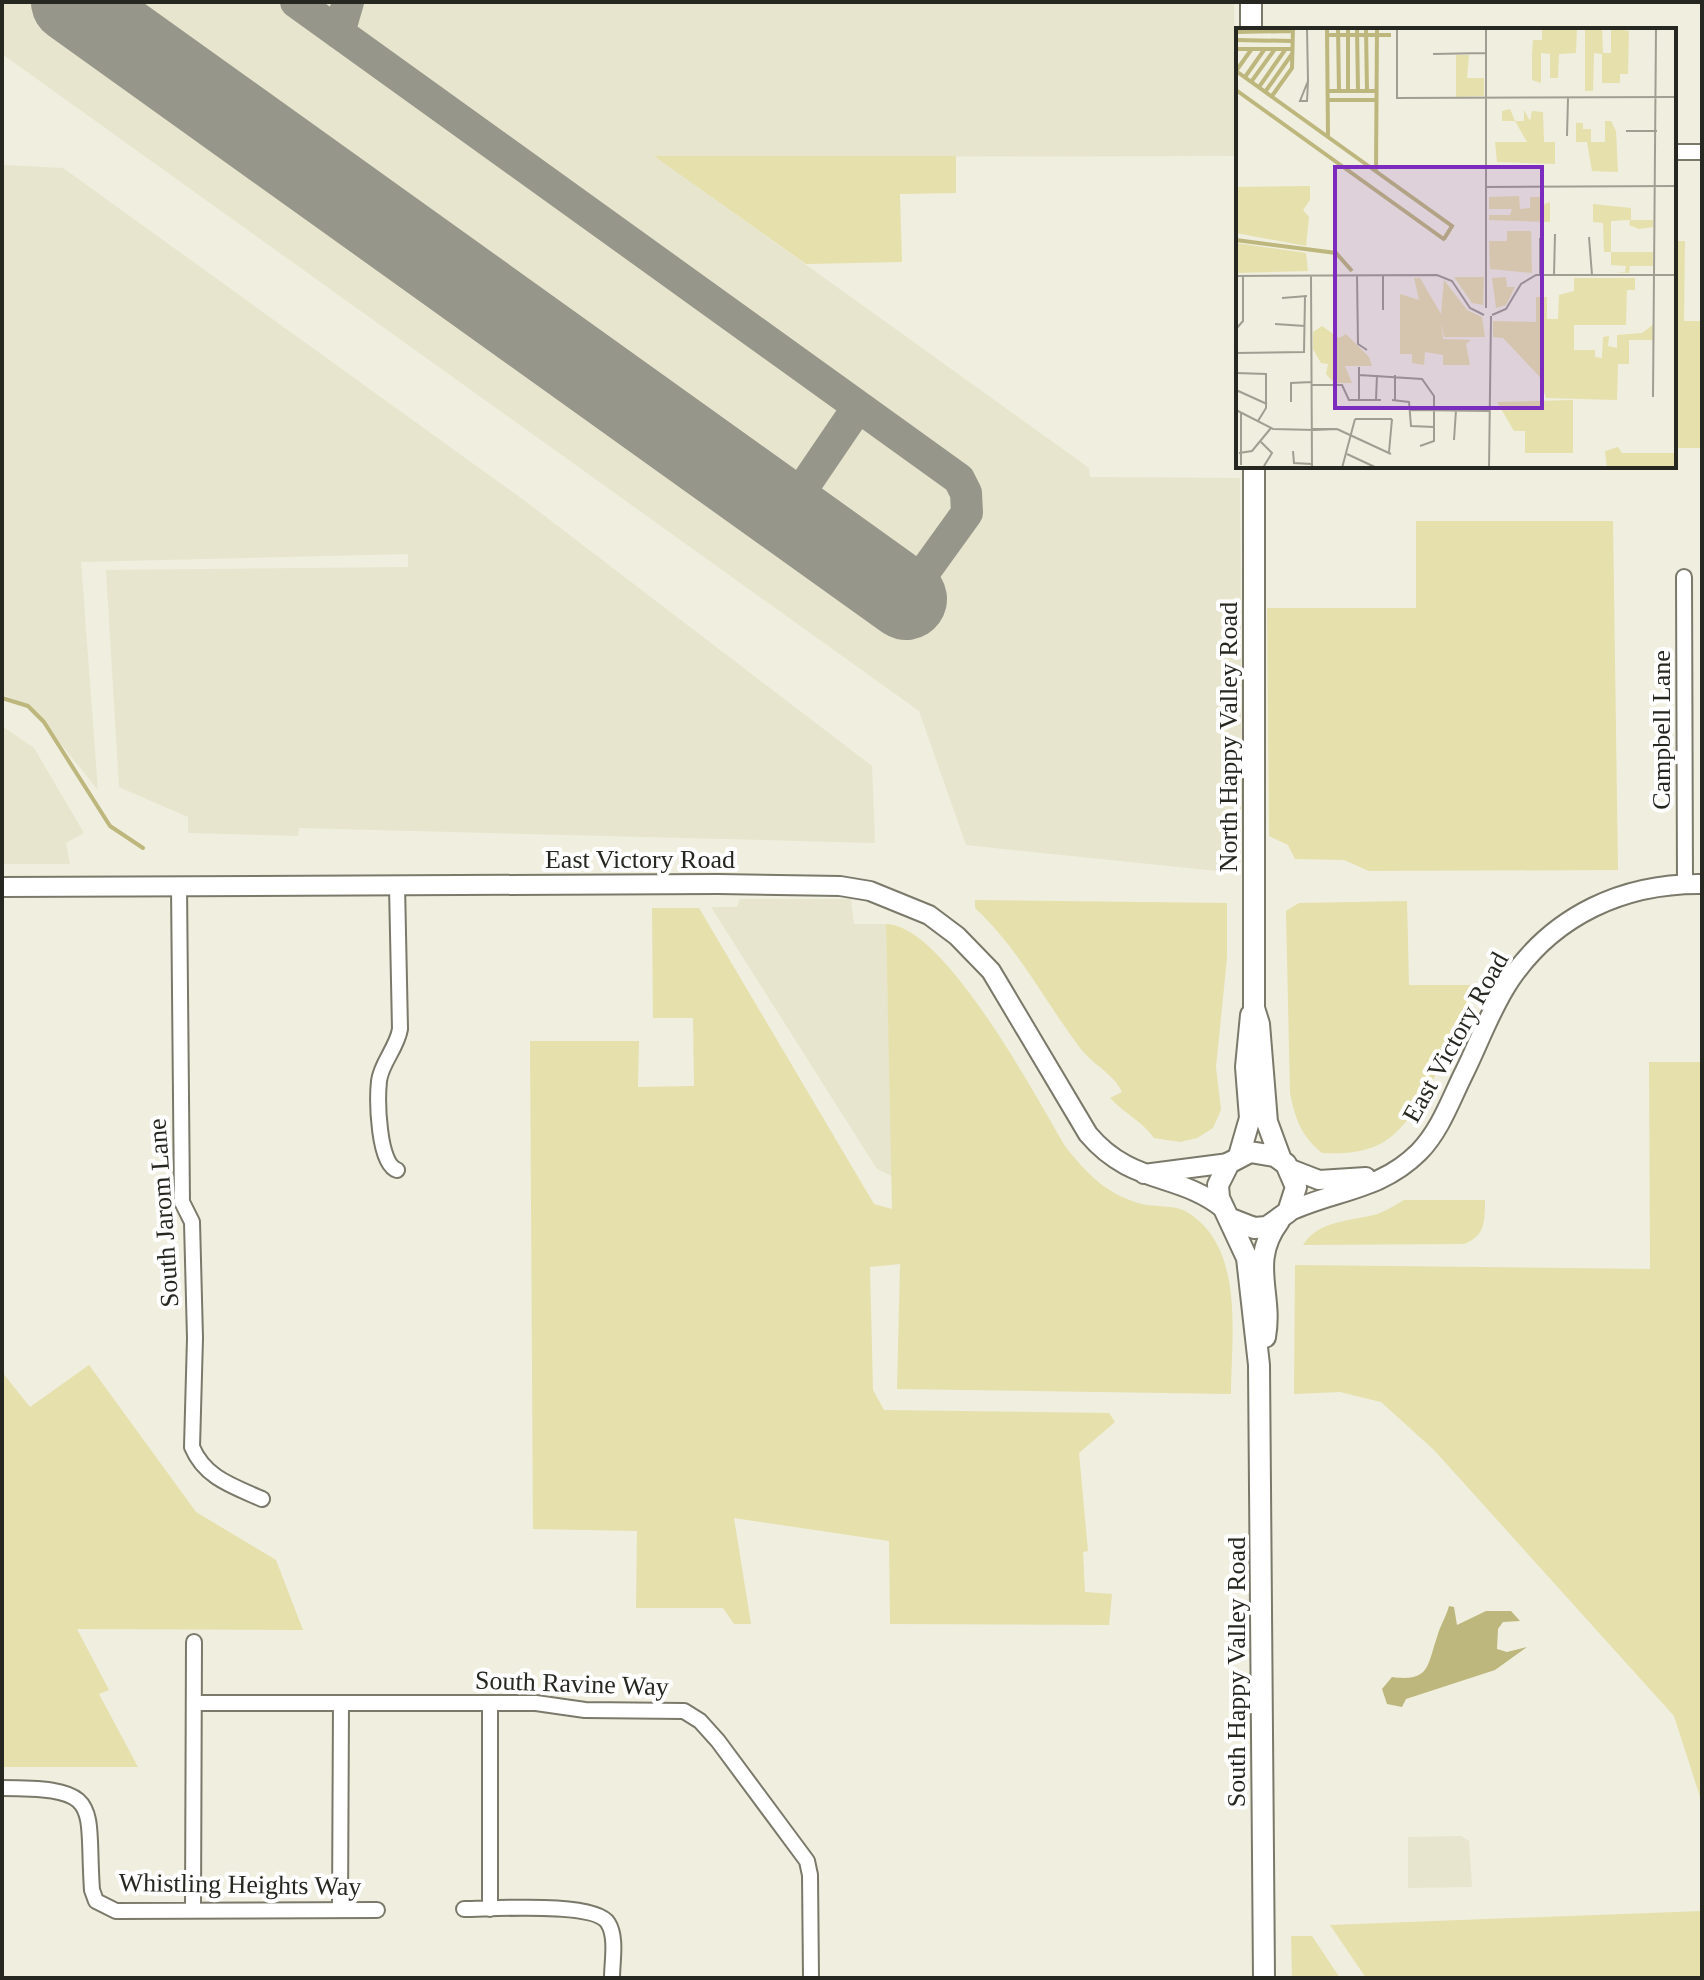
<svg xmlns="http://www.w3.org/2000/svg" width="1704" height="1980" font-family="Georgia,serif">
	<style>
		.built { fill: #e7e5cd }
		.green { fill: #e5e0ac }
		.water { fill: #bdb77d }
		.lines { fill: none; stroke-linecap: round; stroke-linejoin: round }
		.stream { stroke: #bdb77d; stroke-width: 4 }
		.taxiway { stroke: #97968a; stroke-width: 32 }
		.runway { stroke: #97968a; stroke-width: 82 }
		.minor-casing { stroke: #7a796a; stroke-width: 18 }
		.tertiary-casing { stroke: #7a796a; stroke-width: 22 }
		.secondary-casing { stroke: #7a796a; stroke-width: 24 }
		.minor { stroke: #fff; stroke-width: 14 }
		.tertiary { stroke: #fff; stroke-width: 18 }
		.secondary { stroke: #fff; stroke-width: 20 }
		.labels { text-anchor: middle; stroke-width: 8; stroke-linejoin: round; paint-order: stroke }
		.street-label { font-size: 26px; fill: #272721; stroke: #fff }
		.inset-river { fill: none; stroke: #bdb77d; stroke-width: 4 }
		.inset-road { fill: none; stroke: #a09e92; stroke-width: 2 }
		.view { fill: #7b2cbf; fill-opacity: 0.15; stroke: #7b2cbf; stroke-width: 4 }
		.inset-edge { fill: none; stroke: #272721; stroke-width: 4 }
	</style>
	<rect width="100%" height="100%" fill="#f0eede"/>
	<path class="built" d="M2,2H1234L1235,156L656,157L1089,468L1090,477L1240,478L1242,806L1227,872L966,845L919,711L2,54Z
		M2,165L63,168L525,501L872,766L875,843L299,828L298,836L188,833V817L119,787L106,570L408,567V554L81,562L98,790L32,708L2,694Z
		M2,726L34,748L84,833L66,843L70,864H2Z
		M740,899H851L854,924H886L892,1176L877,1169L711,907H737Z
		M1461,1836L1469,1841L1472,1887L1408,1888V1837Z"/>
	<path class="green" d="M654,156H956V193L900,194L902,262L806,264Z
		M1674,241H1685L1684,321H1702V448H1674Z
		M1416,521H1613L1618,870L1369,871L1344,860L1295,859L1288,845L1269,836L1267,608H1416Z
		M975,900L1227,903V958L1216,1067L1221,1110L1213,1128L1197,1138L1180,1142L1154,1138C1141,1120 1125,1114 1110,1098L1122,1092C1113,1073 1093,1065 1080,1048C1044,1000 1019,949 975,908Z
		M1407,901L1409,985H1477C1455,1029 1425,1119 1382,1143C1363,1153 1343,1154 1322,1153C1301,1136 1295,1118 1290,1093L1286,911L1299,903Z
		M652,908H699L874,1204L892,1209L886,924C944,924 1036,1097 1065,1146C1086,1173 1107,1195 1142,1204C1155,1207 1173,1205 1185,1211C1246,1245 1231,1337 1231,1394L897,1389L900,1264L870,1267L873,1390L884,1410L1109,1413L1115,1422L1079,1453L1088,1551L1083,1552L1085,1592L1112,1594L1109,1625L890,1624L889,1541L734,1518L751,1624H734L723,1608H636L637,1531L533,1529L530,1041H639L638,1087L694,1086L693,1018H653Z
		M1649,1062H1702V1803L1674,1716L1434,1450L1381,1402L1340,1392L1294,1394L1295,1265L1650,1269Z
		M1404,1200H1485C1485,1222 1485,1236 1464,1244L1303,1245C1318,1221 1349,1221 1374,1215C1385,1212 1395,1205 1404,1200Z
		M89,1365L196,1512L276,1560L303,1630L77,1629L109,1690L99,1694L138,1767H2V1372L30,1407Z
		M1702,1911V1978H1366L1330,1925Z
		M1291,1936H1312L1340,1978H1292Z"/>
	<path class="water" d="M1449,1606L1454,1607L1457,1625L1486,1611H1511L1520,1621L1503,1622L1498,1629L1497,1649L1507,1652L1527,1647L1495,1670L1406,1699L1402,1707L1387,1704L1382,1689L1392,1677C1430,1682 1427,1666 1437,1637C1440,1626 1446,1617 1449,1606Z"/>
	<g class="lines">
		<path class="stream" d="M2,698L28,706L44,722L110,826L143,848"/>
		<path class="taxiway" d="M296,2L959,479L966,493L967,513L923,574L893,590
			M339,33L348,2
			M786,513L858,407"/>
		<path class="runway" d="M72,2L906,599"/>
		<defs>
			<path id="minor" d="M1674,152H1702
				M1684,577L1685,883
				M179,885L182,1202L192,1222L195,1338L192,1447C205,1478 233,1486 262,1499
				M397,1170C378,1164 377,1100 379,1081C381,1063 397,1048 400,1029L397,885
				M194,1703H536L585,1710L684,1711L700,1721L718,1741L807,1861L810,1875L811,1978
				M2,1788C105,1788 86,1804 92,1890L96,1901L116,1911L377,1910
				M464,1909C492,1909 595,1901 608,1923C617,1937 612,1962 612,1978
				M490,1909V1703
				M193,1910L194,1642
				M340,1910L341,1703"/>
			<path id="tertiary" d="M2,887L718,884L840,886L870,891L929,915L957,936L991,971L1088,1134C1132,1186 1178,1172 1224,1209
				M1288,1168L1319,1180L1366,1177
				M1144,1174L1229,1163
				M1288,1212C1335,1190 1380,1191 1419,1152C1440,1131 1451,1099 1464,1073C1479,1043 1491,1008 1510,980C1554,915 1624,883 1702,884"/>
			<path id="secondary" d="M1251,2V30
				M1254,466V1008L1259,1024L1267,1122L1281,1160
				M1239,1156L1250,1118L1246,1067L1251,1015
				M1231,1219L1254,1228L1267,1227L1288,1212L1296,1187L1286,1164L1275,1156L1250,1152L1229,1163L1218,1185L1219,1198L1247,1258L1259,1365L1264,1978
				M1265,1337C1273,1293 1248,1262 1279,1221"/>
		</defs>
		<use href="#minor" class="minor-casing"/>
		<use href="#tertiary" class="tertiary-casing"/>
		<use href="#secondary" class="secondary-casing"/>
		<use href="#minor" class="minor"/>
		<use href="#tertiary" class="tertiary"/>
		<use href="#secondary" class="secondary"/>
	</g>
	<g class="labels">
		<g class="street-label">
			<text transform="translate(1661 730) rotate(-90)" y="9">Campbell Lane</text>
			<text transform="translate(1228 737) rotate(-90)" y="9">North Happy Valley Road</text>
			<text x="640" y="868">East Victory Road</text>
			<text transform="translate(1455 1037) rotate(-61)" y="9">East Victory Road</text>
			<text transform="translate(163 1213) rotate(-94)" y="9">South Jarom Lane</text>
			<text transform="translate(1236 1672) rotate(-90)" y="9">South Happy Valley Road</text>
			<text transform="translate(572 1683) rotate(2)" y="9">South Ravine Way</text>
			<text transform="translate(240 1884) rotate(1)" y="9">Whistling Heights Way</text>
		</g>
	</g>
	<g transform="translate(1236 28)">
		<rect width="440" height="440" fill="#f0eede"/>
		<path d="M306,0H341L340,25L323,26L322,50H314V26L305,25V55L296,52V25L297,12H306ZM349,0H366L367,25H375V0L393,3L392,46H384V55H366V26L358,25L357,63H349ZM220,27H233L231,50H248V68L220,69ZM274,81L279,93H288V82L294,93L296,83L307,84L308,114H319V136L261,134L259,114H291L279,93H266V83ZM369,93H375L380,103L382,144L356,143L351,114H340V95H347V101H355V114H369ZM74,158V172L67,182L73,189L70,218L0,205V159ZM283,168L284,181L294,180V169H304V178L314,174V194L253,192V187H274L276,181H253V169ZM357,176L395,180V192H417V199L403,201L393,197L394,192L375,193V224H417V238H394L393,245L379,244H389L390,238L375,237V224H368L367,195L357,194ZM271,203H295L296,245L254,241L253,213H271ZM0,215L70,225L72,243L0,245ZM218,249H248L247,277L236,275ZM270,249L271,259H279L270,277L260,280L256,250ZM178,250H184L205,286L208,252L231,282L246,289L249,309H208L205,294L207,311L235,312L230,316L234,337H207V327L189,324L188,337L176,335V326H164V266L183,272ZM338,250H399V262H391L390,297H338V322H359V329L366,330L367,309L373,308L372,318L381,320V307L406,305L417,297V312H393V336H382L381,372L310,370L303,348L267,310L257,309V293L300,294V269H311V291H322L323,267L338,263ZM86,298L103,310L110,306L133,329L136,338H109L116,355H98L90,346L92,336L85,335L77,321V304ZM337,372V425H289V403H278L261,374ZM382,419L386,425H440V440H371L369,423Z" fill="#e5e0ac"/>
		<path class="inset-river" d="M91,0L92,109M102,0L103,63M112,0V63M121,0L122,63M130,0L131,63M0,4L56,3M91,7H155M0,12L56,13M0,21H56M0,43L216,198L208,211M0,43L15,22M9,49L28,22M15,54L39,21M23,59L49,22M0,62L209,212M92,63H141M29,64L56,26M36,68L56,40L57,0M92,72H142M140,143L141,0M0,212L100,225L116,243"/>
		<path class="inset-road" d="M71,0L72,53L71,73H64L72,53M161,0V70L440,69M197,26L250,25M390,103H421M331,108L332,70M251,159L440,158M353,209L356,247M304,210V247M121,247L122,316L131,322M318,247L319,206M0,248L201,247L216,253L234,280L248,287M75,248L76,440M46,270L71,268M250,280V0M147,282V247M256,287L270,281L285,256L300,247H440M39,296L69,298M0,301L7,293V247M0,325L68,324L69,268M0,345L30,346V380L22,393M123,347L186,351L198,368V413L184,418M76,357H106L113,372H145M0,362L31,376M417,369L420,0M123,372V339M140,372L141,347M156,372L173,374L175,398L198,399M159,372V347M55,374V355L76,354M0,382L37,401L79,402L101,401H76M174,382L253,383M5,384V437M119,391H156M101,401L155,426M218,412L220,382M25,414L36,425L28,438M57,423L58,435L76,436M153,424L156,391M3,425L16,423L35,400M111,426L141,440M106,440L119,391M253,440L255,288"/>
		<path class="view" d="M99,139H306V380H99Z"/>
		<rect width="440" height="440" class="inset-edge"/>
	</g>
	<rect width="1704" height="1980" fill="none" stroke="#272721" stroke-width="8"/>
</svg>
